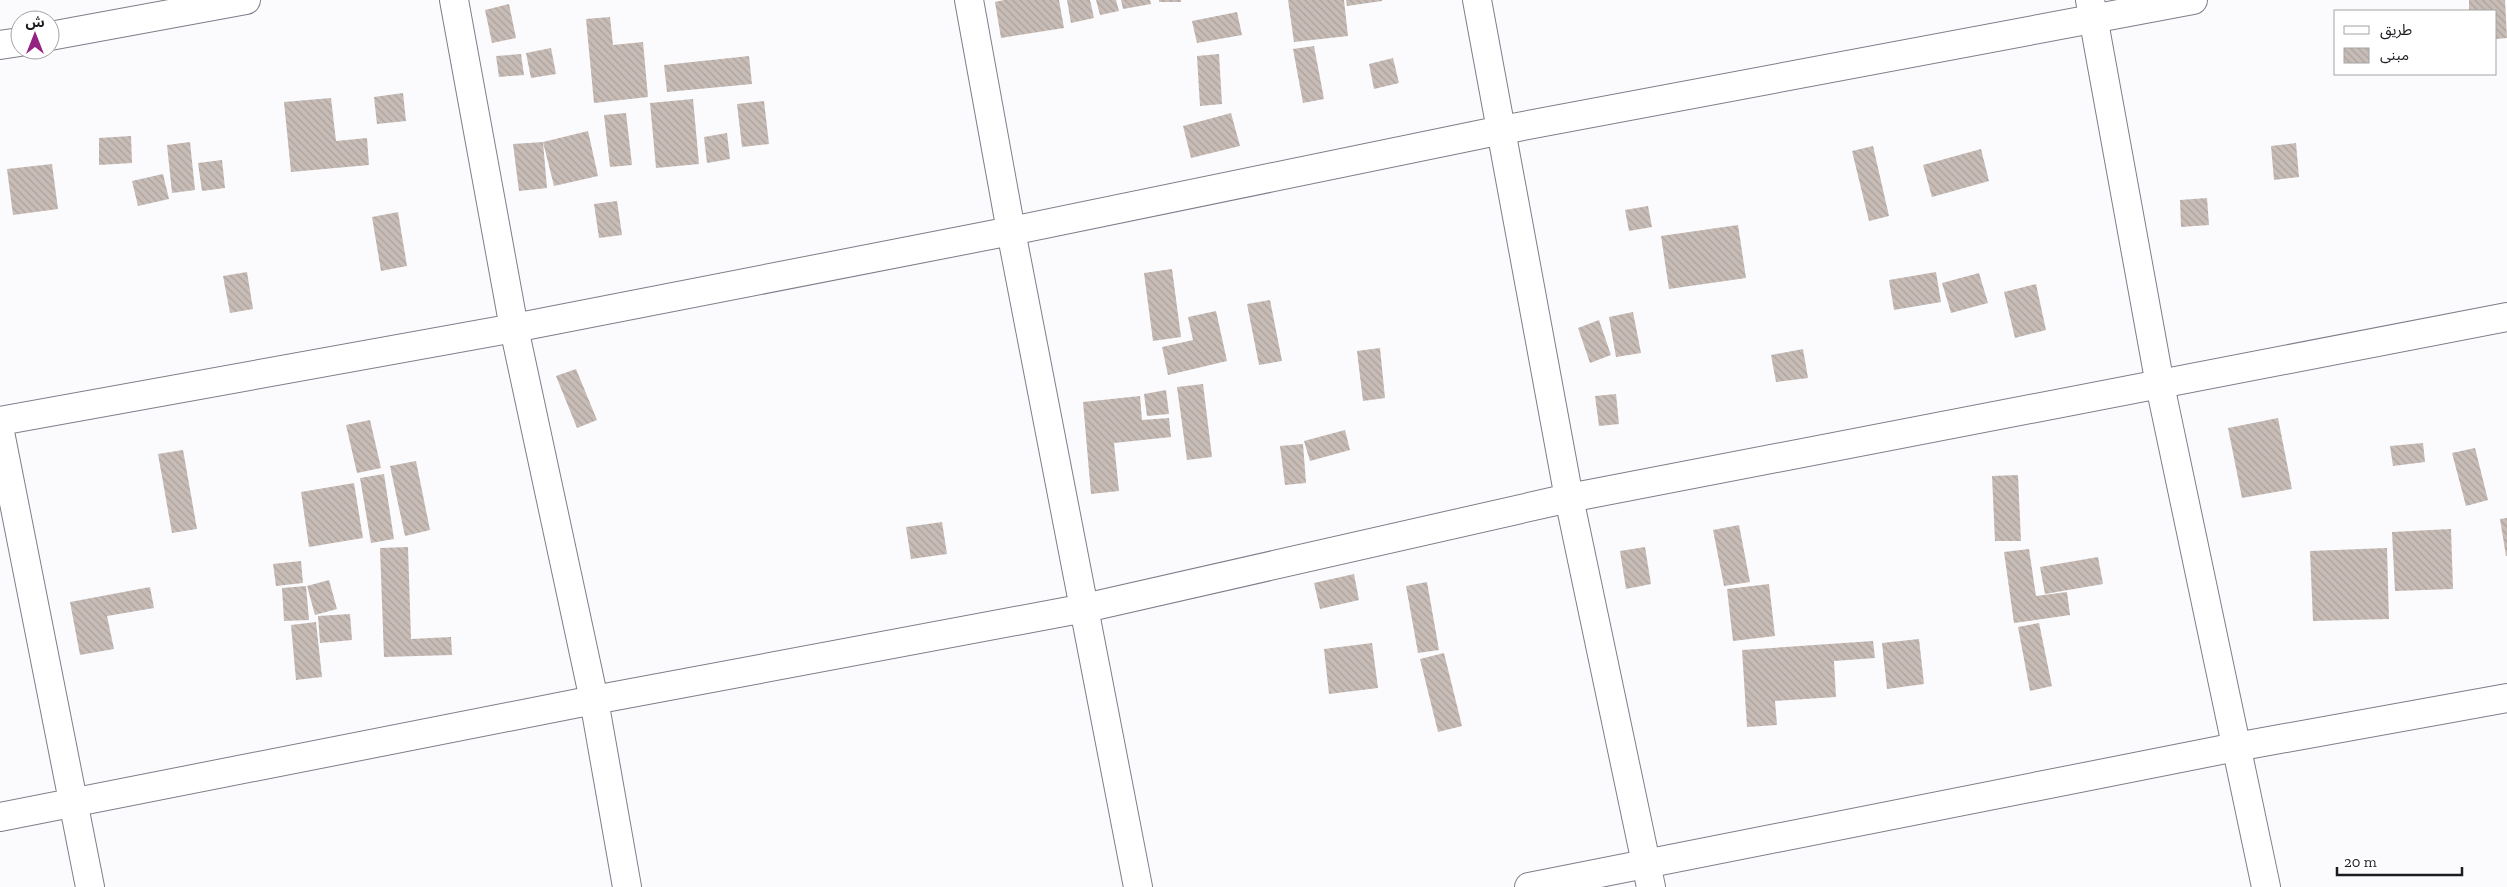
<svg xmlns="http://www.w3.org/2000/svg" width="2507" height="887" font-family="'Zilla Slab','Noto Sans Arabic',serif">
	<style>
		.building { fill: url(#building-back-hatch) }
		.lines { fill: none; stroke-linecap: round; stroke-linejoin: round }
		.minor-casing { stroke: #7c7f8a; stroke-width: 30 }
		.tertiary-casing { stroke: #7c7f8a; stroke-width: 30 }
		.minor { stroke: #fff; stroke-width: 28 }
		.tertiary { stroke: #fff; stroke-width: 28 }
	</style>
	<defs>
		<pattern id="building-back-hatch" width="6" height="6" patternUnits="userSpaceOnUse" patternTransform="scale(1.25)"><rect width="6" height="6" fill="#c8bcb6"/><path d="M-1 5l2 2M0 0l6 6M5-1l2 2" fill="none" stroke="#aba19c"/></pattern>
	</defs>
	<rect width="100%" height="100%" fill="#fbfbfe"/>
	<path class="building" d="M1004,0H1059L1064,28L1001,38L995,2Z
		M1067,0H1090L1094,18L1071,23Z
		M1096,0H1116L1119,11L1100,15Z
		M1121,0H1150L1151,4L1123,9Z
		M1159,0H1181V2H1159Z
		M1288,0H1344L1348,36L1294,42Z
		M1346,0H1382V1L1347,6Z
		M2469,0H2505L2507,38L2496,39V11H2469Z
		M509,4L516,38L492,43L485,10Z
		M1237,12L1242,35L1197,43L1192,21Z
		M610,17L613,45L643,42L648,97L594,103L586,19Z
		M1314,46L1324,99L1303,103L1293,49Z
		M551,48L556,74L531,78L526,53Z
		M521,54L524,75L499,77L496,56Z
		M1219,54L1222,104L1200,106L1197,56Z
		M749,56L752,84L667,92L664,65Z
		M1393,58L1399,83L1374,89L1369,64Z
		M403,93L406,121L377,124L374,97Z
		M331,98L336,141L367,138L369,165L291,172L284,102Z
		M693,99L699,164L656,168L650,103Z
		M764,101L769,144L742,147L737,104Z
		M626,113L632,165L610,167L604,115Z
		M1231,113L1240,146L1191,158L1183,126Z
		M588,131L598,176L554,186L543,142Z
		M727,133L730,159L707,163L704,137Z
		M131,136L132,163L99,165V138Z
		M190,142L195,190L172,193L167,145Z
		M543,142L547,188L519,191L513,144Z
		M2296,143L2299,177L2274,180L2271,146Z
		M1873,146L1889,216L1869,221L1852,151Z
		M1981,149L1989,181L1932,197L1923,165Z
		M222,160L225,188L202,191L198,163Z
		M52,164L58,209L13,215L7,169Z
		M163,174L169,199L138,206L132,181Z
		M2207,198L2209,225L2181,227L2180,200Z
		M617,201L622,235L599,238L594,204Z
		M1648,206L1652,227L1629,231L1625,210Z
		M398,212L407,266L381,271L372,217Z
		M1738,225L1746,278L1669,289L1661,236Z
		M1172,269L1181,337L1153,341L1144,273Z
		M247,272L253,309L230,313L223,276Z
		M1936,272L1941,302L1894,310L1889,280Z
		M1979,273L1988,303L1951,313L1942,283Z
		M2036,284L2046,330L2015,338L2004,292Z
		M1270,300L1282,361L1259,365L1247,304Z
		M1216,311L1227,361L1168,375L1162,347L1193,340L1188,317Z
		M1633,312L1641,353L1616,357L1609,317Z
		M1599,320L1611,355L1590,363L1578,328Z
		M1380,348L1385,398L1363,401L1357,351Z
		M1803,349L1808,378L1776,382L1771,355Z
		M576,369L597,420L577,428L556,376Z
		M1203,384L1212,457L1187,460L1177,387Z
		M1166,390L1169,414L1147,416L1144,394Z
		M1616,394L1619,424L1599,426L1595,396Z
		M1140,396L1142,420L1169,418L1171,437L1114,443L1119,491L1091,494L1083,402Z
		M2278,418L2292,489L2242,498L2228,428Z
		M370,420L381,468L357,473L346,425Z
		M1345,430L1350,450L1310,461L1304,441Z
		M2423,443L2425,462L2393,466L2390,446Z
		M1303,444L1306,483L1285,485L1280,446Z
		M2475,448L2488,500L2466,506L2452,453Z
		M183,450L197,529L172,533L158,454Z
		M416,461L430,530L405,536L390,466Z
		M384,474L394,539L371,543L360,478Z
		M2018,475L2021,541H1995L1992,476Z
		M354,483L363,538L309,547L301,492Z
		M2507,518V556H2506L2500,519Z
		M942,522L947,554L911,559L906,527Z
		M1739,525L1750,582L1724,586L1713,530Z
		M2451,529L2453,589L2395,591L2392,532Z
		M408,547L411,639L451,637L452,655L384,657L380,548Z
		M1645,547L1651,584L1626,589L1620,551Z
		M2387,548L2389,619L2313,621L2310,551Z
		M2029,549L2036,596L2067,592L2070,615L2014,623L2004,552Z
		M2098,557L2103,584L2045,594L2040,567Z
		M301,561L303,583L276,586L273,564Z
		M1354,574L1359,600L1320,609L1314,583Z
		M329,580L337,609L315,615L307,586Z
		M1427,582L1439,650L1418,653L1406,586Z
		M1769,584L1775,636L1733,641L1727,589Z
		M306,586L309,620L284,621L282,588Z
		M150,587L154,608L107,616L114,649L80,655L70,602Z
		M350,614L352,640L320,643L318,616Z
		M316,622L322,677L296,680L291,625Z
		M2039,623L2052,686L2030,691L2018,627Z
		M1919,639L1924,684L1887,689L1882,643Z
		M1873,641L1875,658L1834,661L1836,697L1775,701L1777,725L1747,727L1742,650Z
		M1372,643L1378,688L1329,694L1324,649Z
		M1444,653L1462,726L1438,732L1420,659Z"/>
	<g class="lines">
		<defs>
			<path id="minor" d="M454,0L514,328L594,700L627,887
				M969,0L1011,231L1138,887
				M1477,0L1569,498L1651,887
				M50,36L246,0
				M0,45L20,42
				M0,421L514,328L1011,231L1502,130L2193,0
				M0,432L90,887
				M0,817L594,700L1085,608L1569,498L2507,317
				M1529,887L2236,747L2507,698"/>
			<path id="tertiary" d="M2090,0L2160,385L2266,887"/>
		</defs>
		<use href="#minor" class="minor-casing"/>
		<use href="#tertiary" class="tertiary-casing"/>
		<use href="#minor" class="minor"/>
		<use href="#tertiary" class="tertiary"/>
	</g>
	<rect x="2334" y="10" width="162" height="65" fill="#ffffff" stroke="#a4a4a6"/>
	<rect x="2344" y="26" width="25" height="8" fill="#ffffff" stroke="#a4a4a6"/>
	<text x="2380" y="35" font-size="15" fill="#1b1c21">طريق</text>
	<rect x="2344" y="48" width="25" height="15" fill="url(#building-back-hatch)" stroke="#a4a4a6"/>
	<text x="2380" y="60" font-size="15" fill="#1b1c21">مبنى</text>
	<g transform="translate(35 35)"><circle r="24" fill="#ffffff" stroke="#a4a4a6"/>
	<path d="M0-4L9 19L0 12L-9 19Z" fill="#952280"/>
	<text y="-8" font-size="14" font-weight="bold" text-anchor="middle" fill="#1b1c21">ش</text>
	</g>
	<path d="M2337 867v8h125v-8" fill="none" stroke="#1b1c21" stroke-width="2.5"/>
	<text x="2344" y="867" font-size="15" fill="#1b1c21" stroke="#ffffff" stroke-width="4" paint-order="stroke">20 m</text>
</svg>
